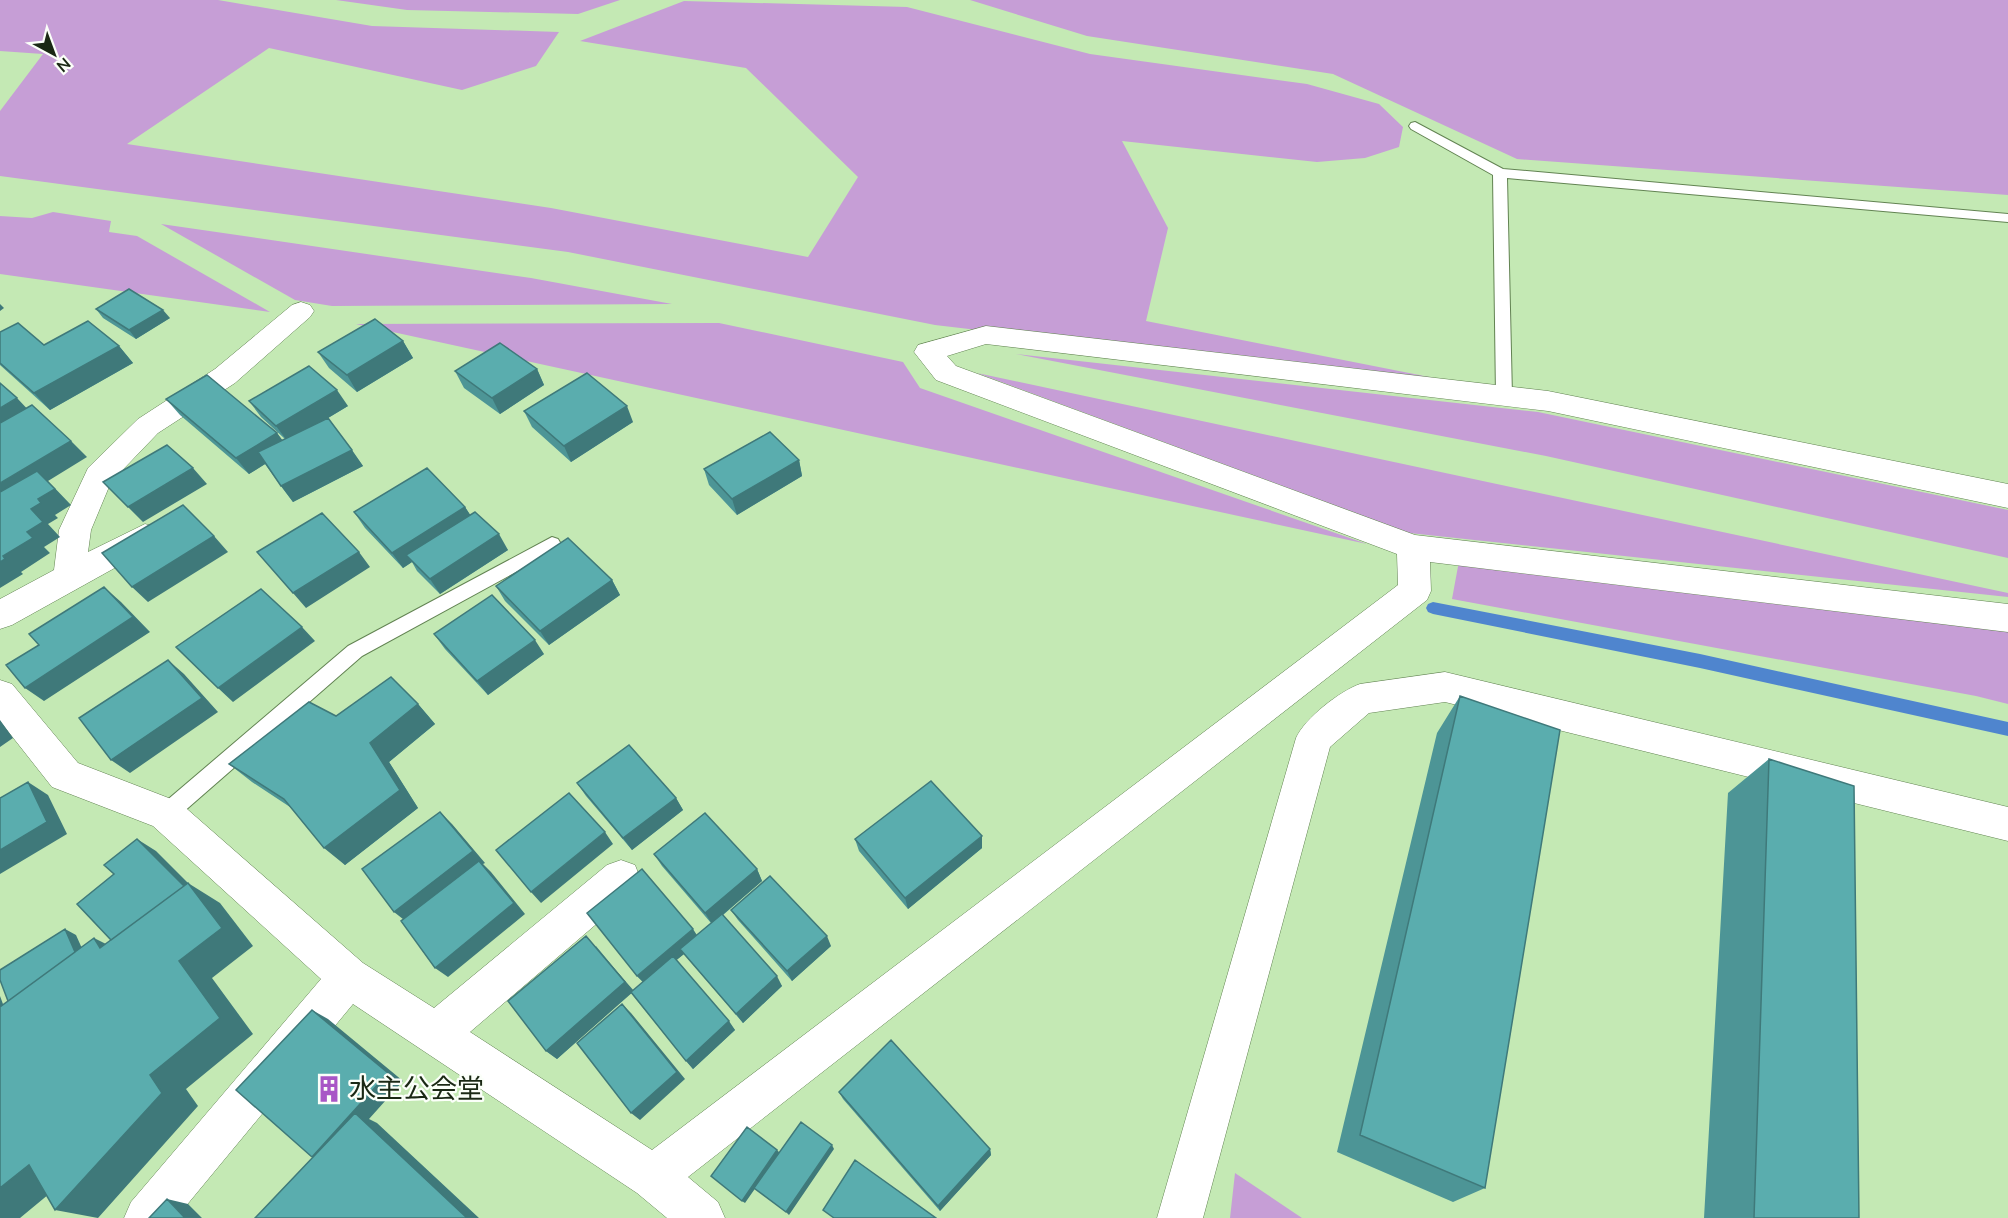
<svg xmlns="http://www.w3.org/2000/svg" width="2008" height="1218" font-family="Mulish,'Noto Sans JP',sans-serif">
	<style>
		.green { fill: #c69ed6 }
		.lines { fill: none; stroke-linecap: round; stroke-linejoin: round }
		.stream { fill: #4f85ce; fill-rule: evenodd }
		.service-casing { stroke: #628352; stroke-width: 2 }
		.minor-casing { stroke: #628352; stroke-width: 1 }
		.service { fill: #fff; fill-rule: evenodd }
		.minor { fill: #fff; fill-rule: evenodd }
		.wall { fill: #4d9596 }
		.shaded-wall { fill: #3f797a }
		.building { fill: #5aadae; stroke: #3f797a; stroke-width: 1.5 }
		.labels { text-anchor: middle; stroke-width: 4.5; stroke-linejoin: round; paint-order: stroke }
		.near-poi-label { font-size: 27px; fill: #1a2814; stroke: #fbfff9; text-anchor: start }
	</style>
	<rect width="100%" height="100%" fill="#c4e9b4"/>
	<path class="green" d="M0,0H218L372,26L559,32L536,66L462,90L269,48L127,144L551,208L808,257L858,177L746,68L580,41L684,1L907,7L1090,54L1307,84L1379,104L1403,127L1399,147L1365,158L1317,162L1122,141L1168,228L1146,321L1495,390L935,325L568,252L0,176V111L43,54L0,51Z
		M336,0H620L578,14L407,10Z
		M970,0H2008V195L1517,159L1333,74L1087,36Z
		M53,212L111,221L109,232L137,236L270,312L0,274V216L32,218Z
		M161,224L531,278L672,304L332,306L295,300Z
		M719,323L903,362L920,388L1367,544L356,324Z
		M1016,354L1538,412L2008,510V558L1546,456Z
		M977,373L2008,593V597L1409,533Z
		M1459,561L2008,623V704L1976,696L1452,599Z
		M1235,1173L1302,1218H1230Z"/>
	<g class="lines">
		<path class="stream" d="M1433,602L1700,654L2008,722V736L1700,668L1433,614L1428,612L1426,608L1428,604Z"/>
		<defs>
			<path id="service" d="M1415,122L1503,169L2008,214V222L1507,178L1512,396L1510,400H1498L1496,396L1493,175L1411,129L1409,126L1411,123Z
				M552,537L558,539L561,544L558,549L362,656L173,821L166,823L159,821L156,814L159,807L348,646Z"/>
			<path id="minor" d="M301,302L310,305L314,311L310,317L235,383L158,433L111,482L91,530L88,552L145,524L156,527L161,536L156,545L12,625L0,629V599L54,570L59,530L88,468L138,419L215,369L292,305Z
				M986,326L1548,391L2008,484V508L1548,411L986,344L947,356L956,366L1415,535L2008,604V632L1430,562L1431,591L1427,600L688,1177L718,1202L725,1218H667L637,1193L353,1004L176,1218H124L131,1202L321,979L153,826L52,787L0,721V680L12,684L78,763L179,802L363,963L434,1008L607,865L621,860L635,865L640,878L635,891L470,1032L652,1150L1398,585L1397,554L936,380L914,352L918,345Z
				M1445,672L2008,807V841L1445,702L1369,713L1330,747L1203,1218H1157L1296,738C1305,718 1340,691 1360,684Z"/>
		</defs>
		<use href="#service" class="service-casing"/>
		<use href="#minor" class="minor-casing"/>
		<use href="#service" class="service"/>
		<use href="#minor" class="minor"/>
	</g>
	<path class="wall" d="M96,309L170,318L136,339L103,318Z
		M0,332L44,345L119,346L133,363L50,410L0,365Z
		M403,341L413,358L357,392L329,368L318,352Z
		M537,369L544,385L500,414L464,388L455,371Z
		M166,399L277,433L282,440L285,439L261,417L249,401L348,406L328,418L363,466L293,502L281,486L265,464L249,474L180,415Z
		M524,411L633,422L571,462L532,427Z
		M799,460L802,476L737,515L709,485L704,469Z
		M465,507L470,515L508,550L440,594L417,571L412,562L403,568L365,528L354,512Z
		M612,580L620,595L549,645L505,601L496,586Z
		M434,634L544,654L488,695L445,649Z
		M1460,696L1485,1188L1453,1202L1337,1152L1437,733Z
		M418,704L435,724L389,762L418,808L345,865L290,807L252,782L229,764L336,716Z
		M1769,759L1859,1218H1704L1728,793Z
		M577,783L676,798L683,810L632,850L586,796Z
		M855,839L982,848L908,909L859,851Z
		M654,854L757,869L762,881L723,915L782,986L743,1023L684,954L676,960L735,1030L693,1069L631,993L557,1059L546,1051L596,946L633,991L643,982L637,976L697,935L711,923L662,866Z
		M731,910L831,946L792,981L738,920Z
		M839,1092L990,1149L991,1155L940,1211L843,1099Z"/>
	<path class="shaded-wall" d="M0,304L4,308L0,311Z
		M163,310L170,318L136,339L129,330Z
		M403,341L413,358L357,392L347,375Z
		M119,346L133,363L50,410L34,393Z
		M537,369L544,385L500,414L492,398Z
		M337,390L348,406L288,442L276,426Z
		M17,398L33,415L0,433V408Z
		M627,406L633,422L571,462L564,446Z
		M277,433L289,449L249,474L236,458Z
		M71,441L87,457L48,481L71,505L55,515L58,518L48,524L60,537L44,547L50,553L21,572L23,574L0,588V562L3,556L0,510V483Z
		M352,450L363,466L293,502L281,486Z
		M799,460L802,476L737,515L732,499Z
		M193,468L207,484L143,522L128,507Z
		M465,507L475,522L406,555L412,562L403,568L392,553Z
		M499,534L508,550L440,594L430,579Z
		M214,536L228,552L148,602L132,587Z
		M359,552L370,567L306,608L293,593Z
		M612,580L620,595L549,645L540,631Z
		M104,587L121,602L150,632L44,701L25,688Z
		M302,627L315,641L233,702L218,688Z
		M535,640L544,654L488,695L477,681Z
		M168,660L184,674L218,712L130,773L111,760Z
		M418,704L435,724L389,762L418,808L345,865L324,848L370,743Z
		M0,720L13,738L0,747Z
		M28,782L48,795L67,834L0,874V850Z
		M676,798L683,810L632,850L623,838Z
		M440,812L452,824L485,863L483,864L491,872L525,914L448,977L435,968L408,923L394,912Z
		M605,832L613,844L541,903L531,892Z
		M982,836V848L908,909L905,898Z
		M137,839L156,851L190,885L188,883L220,903L253,946L212,978L253,1034L186,1089L198,1106L98,1218L55,1210L150,1075Z
		M757,869L762,881L712,924L705,913Z
		M65,929L76,935L93,973L25,1017Z
		M693,929L700,940L680,949L684,954L646,985L637,976Z
		M586,936L634,991L557,1059L546,1051Z
		M827,936L831,946L792,981L787,971Z
		M94,938L130,956L100,948Z
		M777,976L782,986L743,1023L736,1014Z
		M0,996L16,1039L0,1049Z
		M622,1004L631,1013L685,1079L640,1120L631,1113Z
		M312,1010L328,1019L403,1081L369,1119L377,1123L479,1218H467L312,1157Z
		M729,1021L735,1030L693,1069L686,1061Z
		M832,1145L834,1149L789,1215L786,1212Z
		M990,1149L991,1155L940,1211L938,1206Z
		M777,1150L780,1153L745,1203L742,1201Z
		M29,1165L72,1175L20,1218H0V1188Z
		M167,1199L188,1204L202,1218H185Z"/>
	<path class="building" d="M129,289L163,310L129,330L96,309Z
		M375,319L403,341L347,375L318,352Z
		M88,321L119,346L34,393L0,363V332L18,323L44,345Z
		M500,343L537,369L492,398L455,371Z
		M309,366L337,390L276,426L249,401Z
		M587,373L627,406L564,446L524,411Z
		M207,375L277,433L236,458L166,399Z
		M0,383L17,398L0,408Z
		M32,405L71,441L0,483V423Z
		M328,418L352,450L281,486L258,452Z
		M770,432L799,460L732,499L704,469Z
		M167,445L193,468L128,507L103,482Z
		M427,468L465,507L392,553L354,512Z
		M37,471L55,489L38,499L41,503L31,509L43,522L27,532L33,538L3,556L5,559L0,562V492Z
		M183,505L214,536L132,587L102,553Z
		M475,512L499,534L430,579L406,555Z
		M322,513L359,552L293,593L257,552Z
		M568,538L612,580L540,631L496,586Z
		M104,587L133,617L25,688L6,665L39,645L29,634Z
		M261,589L302,627L218,688L176,647Z
		M492,595L535,640L477,681L434,634Z
		M168,660L202,698L111,760L79,718Z
		M391,677L418,704L370,743L400,790L324,848L284,799L229,764L309,702L336,716Z
		M1460,696L1560,730L1485,1188L1360,1135Z
		M629,745L676,798L623,838L577,783Z
		M1769,759L1854,786L1859,1218H1754Z
		M931,781L982,836L905,898L855,839Z
		M28,782L47,822L0,850V798Z
		M569,793L605,832L531,892L496,850Z
		M440,812L473,851L394,912L362,869Z
		M705,813L757,869L705,913L654,854Z
		M137,839L184,886L111,940L77,904L114,874L104,865Z
		M479,861L514,903L435,968L401,921Z
		M642,869L693,929L637,976L587,913Z
		M770,876L827,936L787,971L731,910Z
		M188,883L222,928L179,961L220,1018L150,1075L162,1093L55,1210L29,1165L0,1188V1007L94,938L100,948Z
		M722,914L777,976L736,1014L680,949Z
		M65,929L75,952L8,1001L0,980V970Z
		M586,936L625,982L546,1051L508,1001Z
		M673,956L729,1021L686,1061L631,992Z
		M622,1004L677,1072L631,1113L577,1043Z
		M312,1010L388,1073L312,1157L236,1090Z
		M891,1040L990,1149L938,1206L839,1092Z
		M355,1113L467,1218H255Z
		M801,1122L832,1145L786,1212L754,1188Z
		M747,1127L777,1150L742,1201L711,1176Z
		M855,1160L936,1218H834L823,1210Z
		M167,1199L185,1218H149Z"/>
	<defs>
		<symbol id="building-bare" viewBox="-9 -9 18 18"><path d="M-4-6H4V6H1V3H-1V6H-4ZM-2.5-4.3h1.7v1.8h-1.7ZM.8-4.3h1.7v1.8H.8ZM-2.5-1h1.7V.8h-1.7ZM.8-1h1.7V.8H.8Z" fill="#a856c6" stroke="#fbfff9" stroke-width="2.5" paint-order="stroke"/></symbol>
	</defs>
	<g fill-rule="evenodd">
		<use href="#building-bare" x="310" y="1070" width="38" height="38"/>
	</g>
	<g class="labels">
		<g class="near-poi-label">
			<text x="349" y="1098">水主公会堂</text>
		</g>
	</g>
	<g transform="translate(54 54) rotate(139)" stroke="#fbfff9" stroke-width="4.5" paint-order="stroke">
	<path d="M0-4.5L10 22L0 15L-10 22Z" fill="#1a2814"/>
	<text y="-9" font-size="16" font-weight="bold" text-anchor="middle" fill="#1a2814">N</text>
	</g>
</svg>
